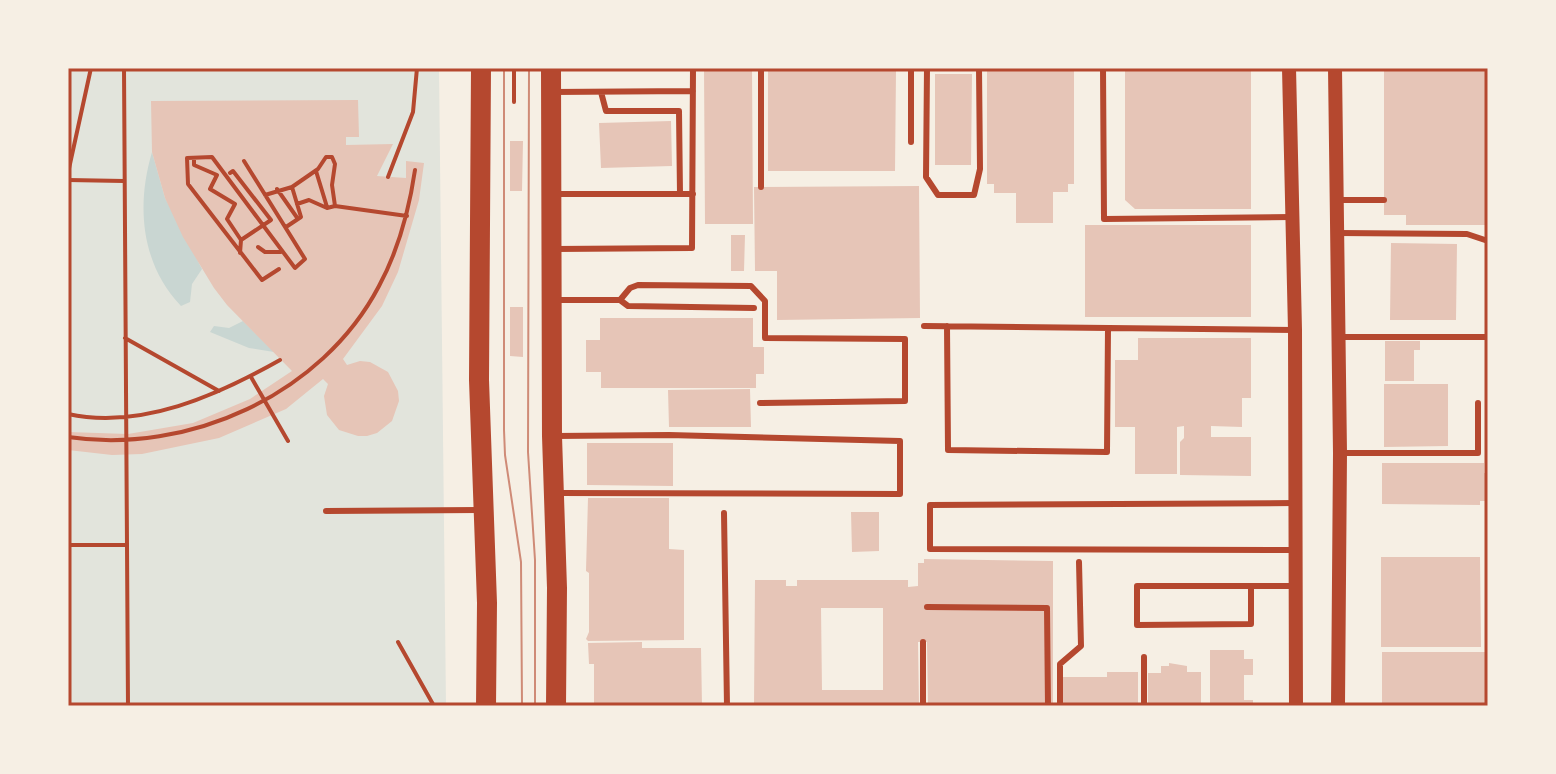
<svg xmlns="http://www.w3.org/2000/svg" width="1556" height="774" font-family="Literata,serif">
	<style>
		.green { fill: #e2e4dc }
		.water { fill: #c9d6d2 }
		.building { fill: #e6c5b7; fill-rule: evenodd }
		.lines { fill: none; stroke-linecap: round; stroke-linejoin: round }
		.path { stroke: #b5482f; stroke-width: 4 }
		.service { stroke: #b5482f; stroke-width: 6 }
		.tertiary { stroke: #b5482f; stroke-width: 14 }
		.primary { stroke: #b5482f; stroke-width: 20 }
		.tram { stroke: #cf8b77; stroke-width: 2 }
		.neatline { fill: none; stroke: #b5482f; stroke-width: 3 }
	</style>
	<rect width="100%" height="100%" fill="#f6efe4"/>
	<path class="green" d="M68,68H439L446,706H68Z"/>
	<path class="water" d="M152,152L165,198L202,269L192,284L190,302L181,306C141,264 136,206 152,152Z
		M243,321L274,352L249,348L210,332L214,326L229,328Z"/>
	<path class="building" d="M704,68H752L753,224H705Z
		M987,68H1074V184H1068V192H1053V223H1016V193H994V184H987Z
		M1125,68H1251V209H1135L1125,200Z
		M1384,68H1488V225H1406V215H1384Z
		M768,71H896L895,171H768Z
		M935,74H972L971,165H935Z
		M358,100L359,137H346V145L393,144L377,176L406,178V161L424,163L419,200L398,272L382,306L343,359L347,365L360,361L370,362L388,372L398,391L399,401L392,421L377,433L367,436H358L339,430L327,415L324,396L328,384L323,379L286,409L219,438L142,454L112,455L68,450V432L128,434L193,423L250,399L292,371L227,305L214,288L183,237L165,198L152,152L151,101Z
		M671,121L672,166L601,168L599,123Z
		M510,141H523L522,191H510Z
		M919,186L920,318L777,320V271H755L754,187Z
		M1085,225H1251V317H1085Z
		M731,235H745L744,271H731Z
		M1391,243L1457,244L1456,320H1390Z
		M510,307H523V357L510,356Z
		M600,318H753V347H764V374H756V388H601V372H586V340H600Z
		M1138,338H1251V398H1242V427L1211,426V437H1251V476L1180,475V442L1184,438V426L1177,427V474H1135V427H1115V360H1138Z
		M1385,341H1420V350H1414V381H1385Z
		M1384,384H1448V446L1384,447Z
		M750,389L751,427H669L668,390Z
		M587,443H673V486L587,485Z
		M1382,463H1484V473H1488L1487,501H1480V505L1382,504Z
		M588,498H669V549L684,550V640L588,641L586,639L589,632V573L586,571Z
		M851,512H879V551L852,552Z
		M1381,557H1480L1481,647H1381Z
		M924,559L1053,561V706H928L927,642H918L919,706H754L755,580H786V586H797V580H908V587L918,586V563H924ZM821,608H883V690H822Z
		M642,642V648H701L702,706H594V664H589L588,643Z
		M1210,650H1244V659H1253V675H1244V700H1253V706H1210Z
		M1382,652H1488V706H1382Z
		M1169,663L1187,666V672H1201V706H1148V673H1161V666H1169Z
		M1107,672H1138V706H1062V677H1107Z"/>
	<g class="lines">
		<path class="path" d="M124,68L128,706
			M514,102V68
			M194,159V165L217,175L210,189L235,204L227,219L241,240L240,253
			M244,161L305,259L295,268L212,157L187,158L188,184L262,280L279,269
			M316,171L327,207
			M68,173L91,68
			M230,173L233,171L271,220L241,240
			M388,177L413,112L417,68
			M68,180L124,181
			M277,189L298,219
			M265,195L292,187L318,169L326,157H332L335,164L332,185L335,206L327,208L309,200L297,204
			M335,206L407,216
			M286,227L301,217L292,187
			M258,247L265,252H281
			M125,338L219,391
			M251,377L288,441
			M68,414C141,430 218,395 280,360
			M68,437C188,455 322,395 379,286C399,249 409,211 415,170
			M68,545H127
			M398,642L434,706"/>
		<path class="service" d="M761,68V187
			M927,68L926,177L938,195H974L980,169L979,68
			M1103,68L1104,219L1292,217
			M553,92L693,91
			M601,92L606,111H679L680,194
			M911,142V68
			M556,194H693
			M1339,200H1384
			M1338,233L1467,234L1488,241
			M555,249L692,248L693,68
			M556,300H620L628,306L754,308
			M620,300L630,288L638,285L751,286L765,301V338L905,339V401L760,403
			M924,326L1295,330
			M947,326L948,450L1107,452L1108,328
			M1340,337H1488
			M555,436L669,435L900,441V494L558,493
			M1340,453H1478V403
			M1295,503L930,505V549L1295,550
			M326,511L479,510
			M724,513L727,706
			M1251,586V624L1137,625V586H1296
			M927,607L1047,608L1048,706
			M923,642V706
			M1144,657V706
			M1060,706V664L1081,646L1079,562"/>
		<path class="tertiary" d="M1289,68L1295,330L1296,706
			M1335,68L1340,453L1338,706"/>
		<path class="primary" d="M481,68L479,380L487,603L486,706
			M551,68L552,436L557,588L556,706"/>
		<path class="tram" d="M504,68V430L505,455L521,562L522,706
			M529,68L528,452L535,560V706"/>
	</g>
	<rect width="1556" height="774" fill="none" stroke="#f6efe4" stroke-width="140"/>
	<rect x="70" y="70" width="1416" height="634" class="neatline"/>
</svg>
